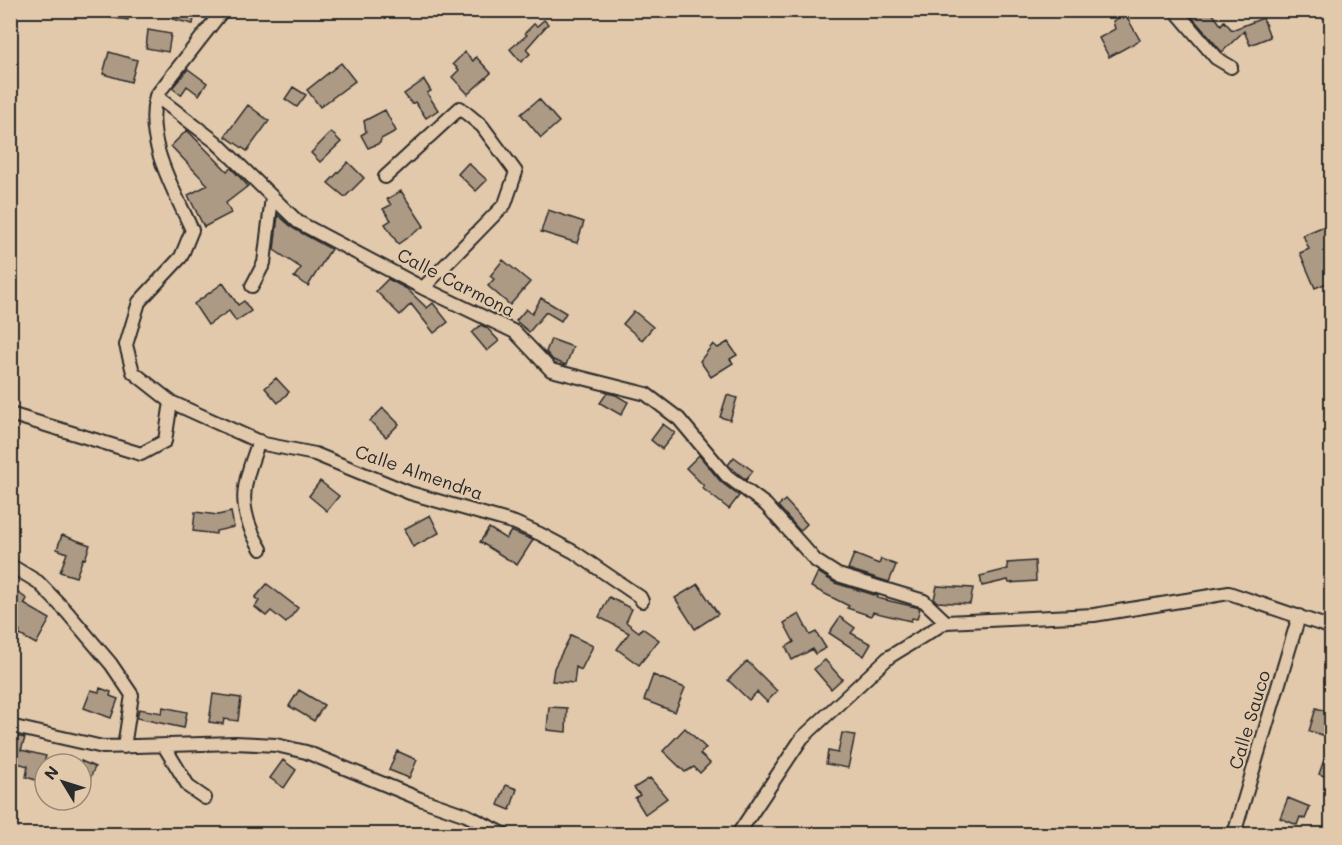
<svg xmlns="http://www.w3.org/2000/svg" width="1342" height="845" font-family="Mali,sans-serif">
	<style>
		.building { fill: #ad9a85; stroke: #2b2b2b; stroke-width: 1.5 }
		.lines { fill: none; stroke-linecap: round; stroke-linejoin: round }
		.minor-casing { stroke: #2b2b2b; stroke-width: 16 }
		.minor { stroke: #e3c9ab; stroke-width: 12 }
		.labels { text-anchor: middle; stroke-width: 4.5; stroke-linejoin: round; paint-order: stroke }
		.street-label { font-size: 18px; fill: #2b2b2b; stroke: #e3c9ab }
	</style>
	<rect width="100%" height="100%" fill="#e3c9ab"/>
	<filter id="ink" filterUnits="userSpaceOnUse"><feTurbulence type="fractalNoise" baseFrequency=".0167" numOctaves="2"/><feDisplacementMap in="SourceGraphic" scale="12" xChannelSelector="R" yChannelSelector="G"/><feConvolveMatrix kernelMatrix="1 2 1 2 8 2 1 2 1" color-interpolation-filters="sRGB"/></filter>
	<g filter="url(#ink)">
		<path class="building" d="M99,10H129L128,20L98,16Z
			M174,10L195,12L193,24L172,19Z
			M1196,10H1210L1221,25L1224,21L1232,30L1263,18L1270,37L1250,45L1244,31L1222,52L1191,16Z
			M1125,14L1140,40L1109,57L1099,38L1115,29L1113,21Z
			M544,20L548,24L526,49L530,54L521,62L510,49L527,35L525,33L534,24L537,26Z
			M148,30L171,34L168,52L146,48Z
			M109,52L137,60L131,82L103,74Z
			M465,52L473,61L476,57L491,73L468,94L452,77L459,70L453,64Z
			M341,63L355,81L320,107L307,90Z
			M188,69L207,83L199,95L187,86L181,95L172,88Z
			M424,80L431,91L427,93L438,110L426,118L415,102L412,104L404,94Z
			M293,87L306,95L297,107L285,99Z
			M539,99L559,122L541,138L521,114Z
			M248,105L269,121L247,151L225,136Z
			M385,110L396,131L381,139L380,143L368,148L361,135L366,132L364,121Z
			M187,130L227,171L231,168L248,186L226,203L231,213L204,227L188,195L208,185L171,146Z
			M331,132L341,142L320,162L311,153Z
			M348,162L364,178L345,197L328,183Z
			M468,163L487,180L476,191L458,174Z
			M401,191L424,226L398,244L385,224L391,220L383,209L391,205L387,199Z
			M548,210L584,222L577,243L541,232Z
			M278,215L294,229L331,249L308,286L294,277L301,268L274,250Z
			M1329,224L1332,231V271L1325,273L1329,282L1315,288L1300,253L1309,249L1303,235Z
			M503,260L530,282L510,305L488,286L494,279L490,276Z
			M388,279L407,289L427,308L433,303L448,322L434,333L411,304L400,315L376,291Z
			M223,283L238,305L244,301L251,311L236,321L229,311L208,325L194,304Z
			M541,298L566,313L561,321L546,312L529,332L516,321L526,309L532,314Z
			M634,311L653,327L642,340L623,324Z
			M481,325L487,328L499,341L487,351L472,333Z
			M551,339L573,347L566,365L553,360L546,352Z
			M728,342L737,355L730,359L733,363L711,377L700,361L713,344L718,348Z
			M276,378L289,392L278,403L265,388Z
			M607,393L616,395L628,402L621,415L600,403Z
			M727,395L737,398L730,420L720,417Z
			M383,408L399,424L386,437L370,421Z
			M663,424L675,433L662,449L651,440Z
			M699,455L721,482L739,496L729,509L702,488L704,486L686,468Z
			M734,457L753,471L746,480L728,465Z
			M320,481L339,496L327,511L309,496Z
			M785,500L807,524L800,531L778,506Z
			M195,512L218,515L231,512L234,527L216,531V534L193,531Z
			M430,515L439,533L413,547L404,529Z
			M489,528L506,539L511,531L533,540L517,565L480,542Z
			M62,535L90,545L85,559L83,558L76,577L60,572L67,553L57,549Z
			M854,554L879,564L881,559L896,565L889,582L848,569Z
			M1035,561L1036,581L1009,583L1008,580L982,586L980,576L1008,569L1007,563Z
			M818,572L835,583L878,596L877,598L920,608L917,619L912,618L911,621L873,612L871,616L847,608L849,606L811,587Z
			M267,584L298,608L286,623L271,611L266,616L255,607L259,601L255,598Z
			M698,584L718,614L695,629L675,598Z
			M937,586L973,588L970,604L937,602L934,599Z
			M10,587L27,599L24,604L50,619L36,644L18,634L20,632L10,627Z
			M609,597L632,609L626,622L639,632L642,628L659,640L639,665L617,649L629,633L599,617Z
			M799,614L810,635L816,632L826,648L815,654L813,649L792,660L786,647L794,642L784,623Z
			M840,617L855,628L851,633L871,644L864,656L829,633Z
			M571,635L593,646L581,670L576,667L574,683L552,681L554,668Z
			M825,660L842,679L831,689L814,669Z
			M747,661L777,691L767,702L757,692L749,700L728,680Z
			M653,675L685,688L675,712L644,700Z
			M100,688L111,692L110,696L118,699L111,718L84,708L91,690L99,692Z
			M299,690L324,705L314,721L289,706Z
			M213,694L241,698L238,721L224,719L223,724L209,722Z
			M163,707L187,712L184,728L137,718L139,709L162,713Z
			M549,707L567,708L566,732L547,730Z
			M1316,708L1332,713V738L1309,731Z
			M685,728L706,748L700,754L710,763L700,773L694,767L685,772L663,751Z
			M842,733L855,735L848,768L826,764L828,751L838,753Z
			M10,735L25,738L21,750L46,756L39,781L26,777L28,766L10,761Z
			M1330,743L1332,769L1329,778L1319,774Z
			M397,751L417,760L409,778L389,770Z
			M283,760L296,770L284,788L270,778Z
			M81,761L95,767L81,799Z
			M650,778L667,798L645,814L635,798L640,795L634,788Z
			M506,785L517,789L510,810L498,805Z
			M1288,798L1310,807L1305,819L1300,817L1297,825L1280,818Z"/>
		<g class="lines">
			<defs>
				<path id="minor" d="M223,10L156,96C144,141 174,190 192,230L181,257L139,302L126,345L133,372L171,402L264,444L315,454L410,493L515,523L540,534L574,552L640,597L642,601
					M1175,10L1216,58L1231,67
					M156,96L216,142L298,222L423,288L515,332L551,370L646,394L679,419L727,476L766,505L816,561L838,575L924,601L946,622
					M385,177L460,108L482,126L516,172L505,204L423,288
					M252,286L264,263L272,197
					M10,414L141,454L165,441L171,402
					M259,441C243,485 235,506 261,549
					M10,565L38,582L67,612L111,664L132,695L124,747
					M10,726L103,747L235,743L276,745L306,752L420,799L466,815L504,834
					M164,746L189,787L205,798
					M738,834L802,738L889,657L946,622L1094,615L1229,593L1332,628
					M1234,834L1299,616"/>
			</defs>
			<use href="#minor" class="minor-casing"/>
			<use href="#minor" class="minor"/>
		</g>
	</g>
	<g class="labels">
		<g class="street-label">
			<text transform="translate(456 283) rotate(27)" y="6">Calle Carmona</text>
			<text transform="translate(419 473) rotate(19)" y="6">Calle Almendra</text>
			<text transform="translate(1250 720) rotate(-73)" y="6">Calle Sauco</text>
		</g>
	</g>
	<rect width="1342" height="845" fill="none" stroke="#e3c9ab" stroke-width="36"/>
	<rect x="18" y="18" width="1306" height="809" fill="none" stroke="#2b2b2b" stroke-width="2" filter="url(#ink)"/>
	<g transform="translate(63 782) rotate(308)"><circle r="28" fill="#e3c9ab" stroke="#998a78" stroke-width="1.5"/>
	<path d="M0-4.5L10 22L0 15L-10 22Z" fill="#2b2b2b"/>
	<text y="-9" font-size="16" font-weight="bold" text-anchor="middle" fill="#2b2b2b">N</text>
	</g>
</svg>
